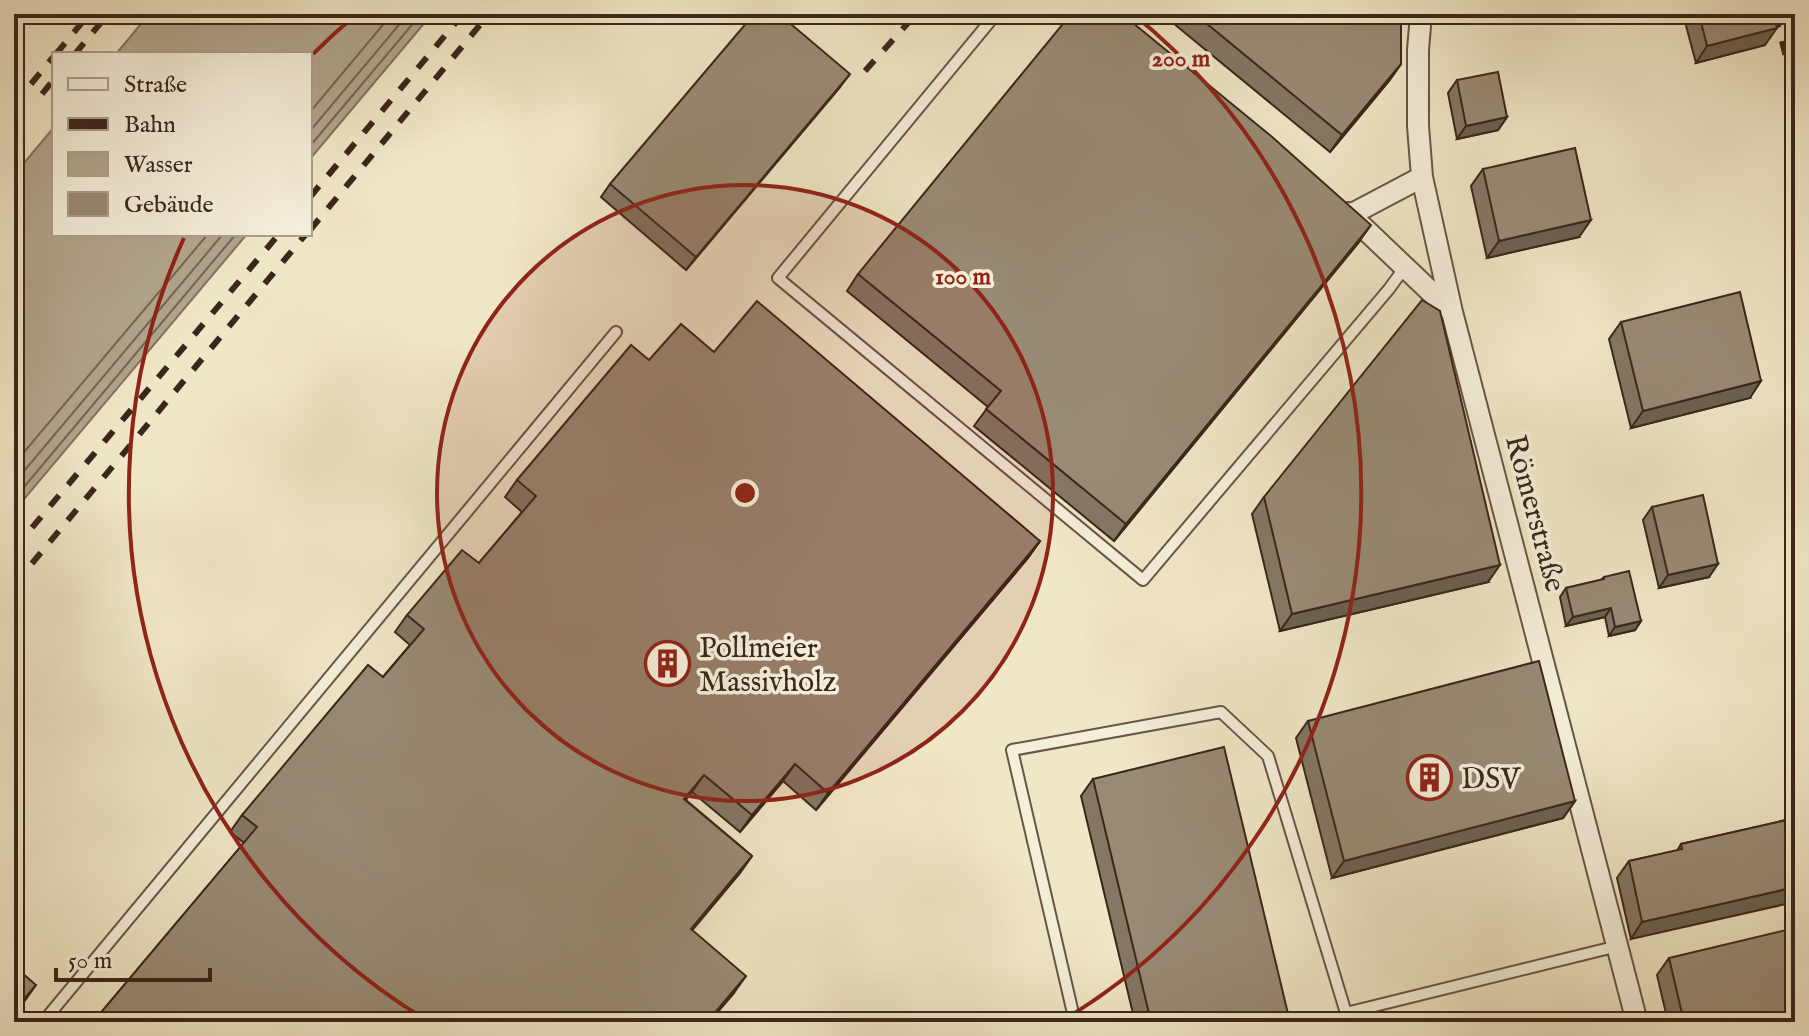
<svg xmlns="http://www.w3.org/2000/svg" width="1809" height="1036" font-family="'IM FELL English',serif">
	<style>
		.water { fill: #b2a58c; stroke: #82725f; stroke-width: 2 }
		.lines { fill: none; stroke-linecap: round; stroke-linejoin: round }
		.shore { stroke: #766654; stroke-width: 2 }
		.service-casing { stroke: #685646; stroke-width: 14 }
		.minor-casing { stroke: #685646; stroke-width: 24 }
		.service { stroke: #f5efda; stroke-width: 10 }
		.minor { stroke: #f5efda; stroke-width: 20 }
		.rail { stroke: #3b261b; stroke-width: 6; stroke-dasharray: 14 14; stroke-linecap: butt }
		.wall { fill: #847764; stroke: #3b261b; stroke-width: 2 }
		.shaded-wall { fill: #6b6151; stroke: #3b261b; stroke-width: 2 }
		.building { fill: #998a74; stroke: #3b261b; stroke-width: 2 }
		.ring { fill: none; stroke: #8f2418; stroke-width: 4 }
		.labels { text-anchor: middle; stroke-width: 7; stroke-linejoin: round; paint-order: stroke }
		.street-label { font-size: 30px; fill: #3b261b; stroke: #f5efda }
		.poi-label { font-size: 30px; fill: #3b261b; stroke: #f5efda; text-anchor: start }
		.centre { fill: #8f2418; stroke: #f5efda; stroke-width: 4 }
		.ring-label { font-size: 24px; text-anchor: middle; font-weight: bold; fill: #8f2418; stroke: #f5efda; stroke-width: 7; stroke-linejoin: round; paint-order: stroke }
	</style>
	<rect width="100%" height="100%" fill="#f0e7c6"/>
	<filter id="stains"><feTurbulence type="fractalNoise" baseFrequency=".0025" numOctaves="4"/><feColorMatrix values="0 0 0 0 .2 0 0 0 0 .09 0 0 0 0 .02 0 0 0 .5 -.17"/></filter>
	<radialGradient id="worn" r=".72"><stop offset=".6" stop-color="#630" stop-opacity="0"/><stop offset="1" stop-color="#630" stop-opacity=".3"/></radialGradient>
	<path class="water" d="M149,14H432L310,159V54H116Z
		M54,127V234H247L14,511V175Z"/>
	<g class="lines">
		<path class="shore" d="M310,112L392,14
			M310,131L408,14
			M310,146L421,14
			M14,464L208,234
			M14,483L223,234
			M14,499L236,234"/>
		<defs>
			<path id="service" d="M996,14L778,278L1143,580L1389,289L1405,267
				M43,1022L616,332
				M1075,1022L1012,750L1221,712L1268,756L1346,1013L1618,946"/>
			<path id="minor" d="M1421,14L1418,50V126L1422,177L1452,312L1637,1022
				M1348,213L1452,312
				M1350,215L1422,177"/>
		</defs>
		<use href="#service" class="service-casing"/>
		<use href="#minor" class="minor-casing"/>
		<use href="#service" class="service"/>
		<use href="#minor" class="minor"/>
		<path class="rail" d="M1775,14L1795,92
			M56,54L89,14
			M75,54L108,14
			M865,71L916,14
			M31,84L54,56
			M42,94L54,79
			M310,197L463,14
			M310,230L489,14
			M14,549L279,234
			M14,585L306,234"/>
	</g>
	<path class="wall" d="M1162,14H1401V64L1389,81L1330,152Z
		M1683,14H1773L1765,45L1696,63Z
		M1457,80L1507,117L1498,130L1457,139L1448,93Z
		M840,87L686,270L601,197L610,184Z
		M1483,169L1579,237L1487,258L1471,186Z
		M1359,242L1114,541L974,426L988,407L847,291L858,274Z
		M1621,322L1750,398L1631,428L1609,339Z
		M714,352L1040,541L1028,558L816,810L783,781L740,832L692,792L686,800L752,856L740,873L692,930L734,993L709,1022H93L244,843L230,832L242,815L383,677L410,645L395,632L407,615L479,563L522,512L505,497L517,480L649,360Z
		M1264,497L1488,582L1280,631L1252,514Z
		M1652,507L1709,577L1659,588L1643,520Z
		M1604,577L1641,621L1635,630L1609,636L1605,617L1566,626L1560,597L1566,588L1601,580Z
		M1308,721L1575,801L1563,818L1332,878L1296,738Z
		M1093,779L1290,1022H1135L1081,796Z
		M1795,818L1631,939L1617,878L1629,861L1677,851L1681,844Z
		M1669,958L1795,1022H1668L1657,975Z"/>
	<path class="shaded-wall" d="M1777,28L1765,45L1696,63L1707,46Z
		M1401,64L1389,81L1330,152L1342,135Z
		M850,74L840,87L686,270L696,257Z
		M1507,117L1498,130L1457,139L1466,126Z
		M1591,220L1579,237L1487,258L1499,241Z
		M1371,225L1359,242L1114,541L1126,524Z
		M1761,381L1750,398L1631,428L1643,411Z
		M1040,541L1028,558L816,810L828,793Z
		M1718,564L1709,577L1659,588L1668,575Z
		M1500,565L1488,582L1280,631L1292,614Z
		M1611,608L1605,617L1566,626L1573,617Z
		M1641,621L1635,630L1609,636L1615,627Z
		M795,764L783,781L740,832L752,815Z
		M704,775L692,792L672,816L684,799Z
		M1575,801L1563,818L1332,878L1344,861Z
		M752,856L740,873L679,946L691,929Z
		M1795,887V902L1631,939L1642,922Z
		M746,976L734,993L709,1022H707Z
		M36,985L24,1002L14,1014V1011Z"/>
	<path class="building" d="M754,14H779L850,74L696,257L610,184Z
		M1071,14H1122L1271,136L1371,225L1126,524L986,409L1001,391L858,274Z
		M1195,14H1401V64L1342,135Z
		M1699,14H1773L1777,28L1707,46Z
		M1498,72L1507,117L1466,126L1457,80Z
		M1575,148L1591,220L1499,241L1483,169Z
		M1740,292L1761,381L1643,411L1621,322Z
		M1422,300L1440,311L1500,565L1292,614L1264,497Z
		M757,301L1040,541L828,793L795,764L752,815L704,775L684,799L752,856L691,929L746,976L707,1022H93L257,827L242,815L368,665L383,677L424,629L407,615L462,550L479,563L536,496L517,480L631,345L649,360L681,324L714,352Z
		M1703,495L1718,564L1668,575L1652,507Z
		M1629,571L1641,621L1615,627L1611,608L1573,617L1566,588L1604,579V577Z
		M1539,661L1575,801L1344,861L1308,721Z
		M1224,747L1290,1022H1151L1093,779Z
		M1795,818V887L1642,922L1629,861L1682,849L1681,844Z
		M1795,928V1021L1684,1022L1669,958Z
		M14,966L36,985L14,1011Z"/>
	<circle cx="745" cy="493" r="308" fill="#8f2418" fill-opacity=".12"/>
	<g class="ring">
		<circle cx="745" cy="493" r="308"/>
		<path d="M428 1021A616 616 0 0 1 184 238M313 54A616 616 0 0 1 357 14M1133 14A616 616 0 0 1 1062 1021"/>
	</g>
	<defs>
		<symbol id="building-ring" viewBox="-11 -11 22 22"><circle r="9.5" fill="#f5efda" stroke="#8f2418" stroke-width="1.5"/><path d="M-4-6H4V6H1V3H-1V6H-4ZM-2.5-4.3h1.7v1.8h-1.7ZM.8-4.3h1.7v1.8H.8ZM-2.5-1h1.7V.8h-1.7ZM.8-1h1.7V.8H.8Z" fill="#8f2418"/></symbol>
	</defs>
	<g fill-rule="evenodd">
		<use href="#building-ring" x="642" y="638" width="51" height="51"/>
		<use href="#building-ring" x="1404" y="752" width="51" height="51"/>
	</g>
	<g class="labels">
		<g class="street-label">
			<text transform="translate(1536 513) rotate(75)" y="10">Römerstraße</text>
		</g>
		<g class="poi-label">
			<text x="699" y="657">Pollmeier<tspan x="699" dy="34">Massivholz</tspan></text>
			<text x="1461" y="788">DSV</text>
		</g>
	</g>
	<circle cx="745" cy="493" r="12" class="centre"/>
	<g class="ring-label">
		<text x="1181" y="66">200 m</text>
		<text x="963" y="284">100 m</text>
	</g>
	<rect width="1809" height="1036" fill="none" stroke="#f0e7c6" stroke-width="48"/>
	<rect x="16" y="16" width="1777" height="1004" fill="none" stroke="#3b261b" stroke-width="4"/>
	<rect x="24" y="24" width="1761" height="988" fill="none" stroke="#3b261b" stroke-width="2"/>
	<rect x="52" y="52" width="260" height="184" fill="#f5efda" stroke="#ab9f8e" stroke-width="2"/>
	<rect x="68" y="78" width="40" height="12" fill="#f5efda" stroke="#ab9f8e" stroke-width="2"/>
	<text x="124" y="92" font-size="24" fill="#3b261b">Straße</text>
	<rect x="68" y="118" width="40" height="12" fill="#3b261b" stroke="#ab9f8e" stroke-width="2"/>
	<text x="124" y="132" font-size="24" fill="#3b261b">Bahn</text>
	<rect x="68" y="152" width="40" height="24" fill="#b2a58c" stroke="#ab9f8e" stroke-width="2"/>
	<text x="124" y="172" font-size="24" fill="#3b261b">Wasser</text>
	<rect x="68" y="192" width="40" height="24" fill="#998a74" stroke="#ab9f8e" stroke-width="2"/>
	<text x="124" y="212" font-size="24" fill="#3b261b">Gebäude</text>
	<path d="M56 968v12h154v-12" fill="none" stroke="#3b261b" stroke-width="4"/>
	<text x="68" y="968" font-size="24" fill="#3b261b" stroke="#f5efda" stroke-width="6" paint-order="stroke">50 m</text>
	<rect width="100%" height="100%" filter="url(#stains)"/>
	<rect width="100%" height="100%" fill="url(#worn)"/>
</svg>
